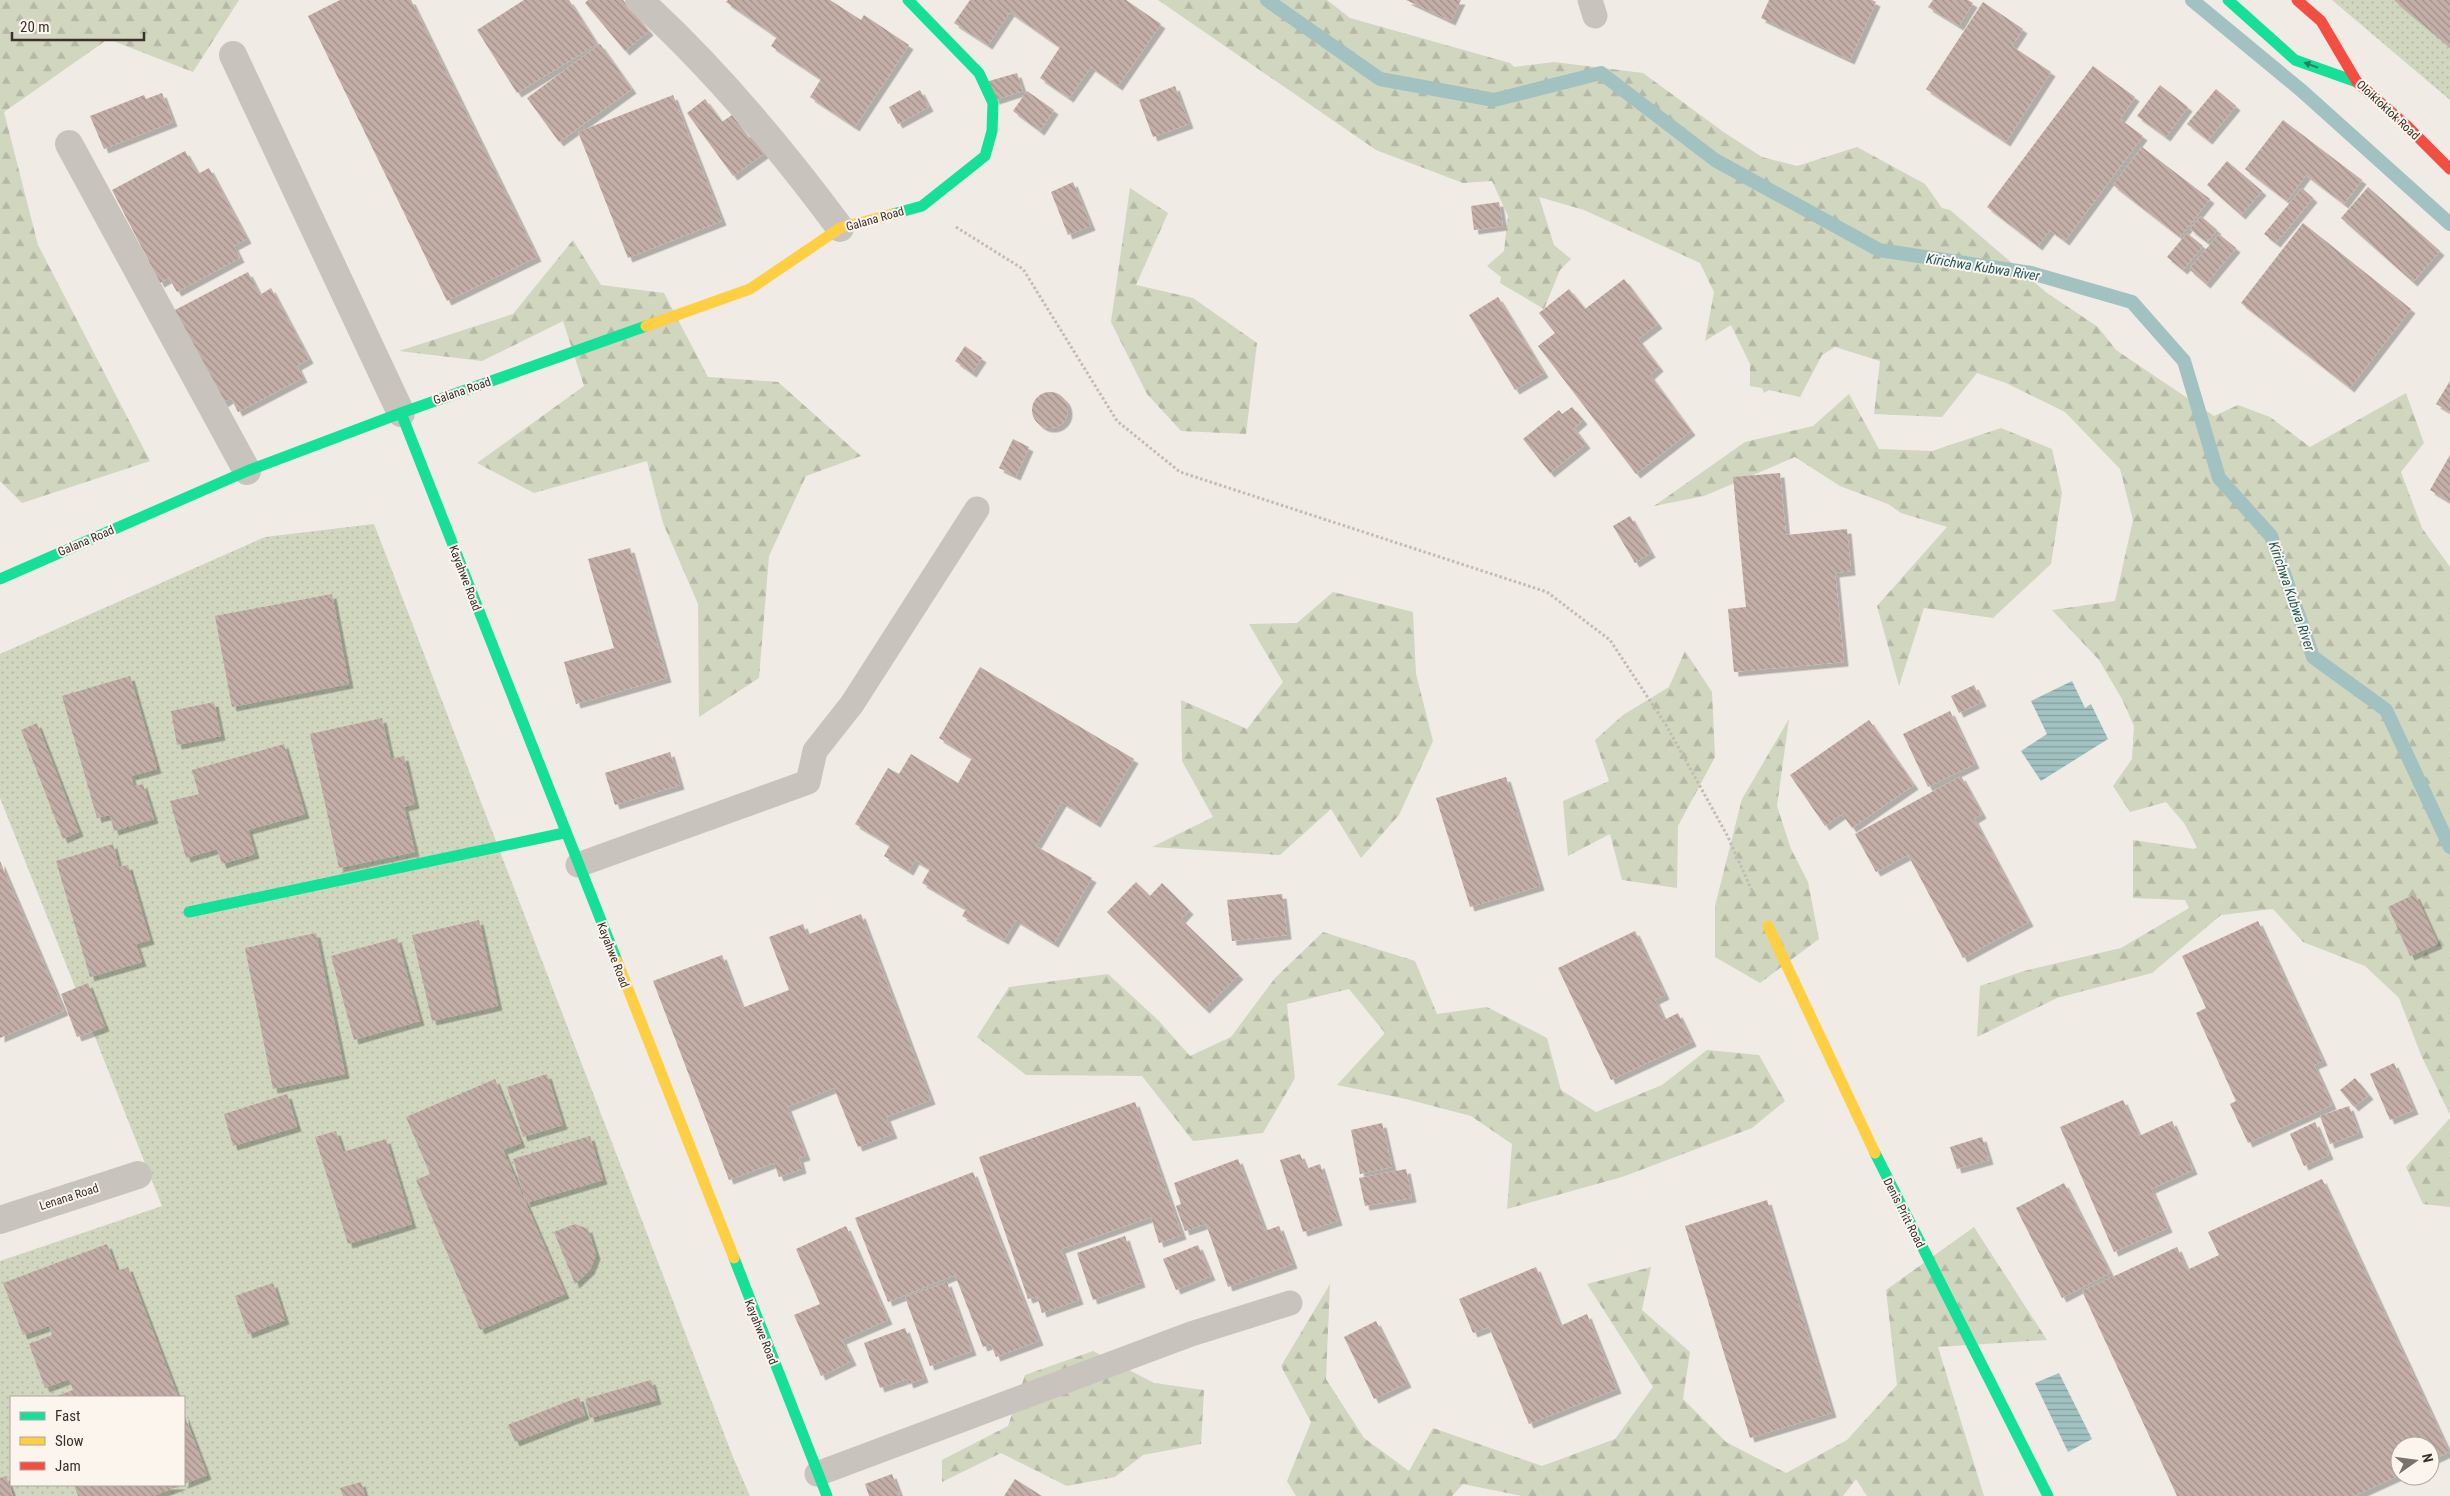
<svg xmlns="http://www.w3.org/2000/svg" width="2450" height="1496" font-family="'Roboto Condensed',sans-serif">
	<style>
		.forest { fill: url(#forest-firs) }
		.garden { fill: url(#garden-dots); fill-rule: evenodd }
		.water { fill: url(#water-rules) }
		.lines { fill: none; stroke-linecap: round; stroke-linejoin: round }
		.stream { stroke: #a1c2c1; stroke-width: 14 }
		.building { fill: url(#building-back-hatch); filter: url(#shadow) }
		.path { stroke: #c2bbb6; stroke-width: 3; stroke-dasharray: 2.5 2.5; stroke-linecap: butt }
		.lane { stroke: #c9c3be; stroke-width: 25 }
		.street { stroke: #c9c3be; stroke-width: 28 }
		.fast { stroke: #16e098; stroke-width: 11 }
		.slow { stroke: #ffcf43; stroke-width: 11 }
		.jam { stroke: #f24e42; stroke-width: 11 }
		.oneway { fill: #2a7f5c }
		.labels { text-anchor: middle; stroke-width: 4; stroke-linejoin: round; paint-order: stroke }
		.street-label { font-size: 12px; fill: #3b302b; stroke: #fbf5ee }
		.water-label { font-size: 14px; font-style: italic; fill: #1f5a5e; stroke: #fbf5ee }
	</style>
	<defs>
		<pattern id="forest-firs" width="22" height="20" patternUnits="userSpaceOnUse" patternTransform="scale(1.25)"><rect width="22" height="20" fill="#d1d6bf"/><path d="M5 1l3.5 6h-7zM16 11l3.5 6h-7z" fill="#b4b8a4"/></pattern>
		<pattern id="garden-dots" width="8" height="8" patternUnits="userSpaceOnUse" patternTransform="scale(1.25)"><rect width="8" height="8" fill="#d1d6bf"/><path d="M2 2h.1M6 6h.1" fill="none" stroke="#b4b8a4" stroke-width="1.8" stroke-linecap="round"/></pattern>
		<pattern id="water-rules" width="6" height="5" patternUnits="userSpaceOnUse" patternTransform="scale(1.25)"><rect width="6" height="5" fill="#a1c2c1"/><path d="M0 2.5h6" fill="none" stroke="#849e9d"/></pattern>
		<pattern id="building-back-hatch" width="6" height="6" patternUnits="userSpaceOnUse" patternTransform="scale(1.25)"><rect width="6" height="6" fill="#c3afa7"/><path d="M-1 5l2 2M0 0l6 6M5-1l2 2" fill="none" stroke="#a08f88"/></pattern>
		<filter id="shadow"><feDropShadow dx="4.5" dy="4.5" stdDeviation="0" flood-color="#0004"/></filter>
	</defs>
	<rect width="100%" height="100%" fill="#f0ebe5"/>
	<path class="forest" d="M0,0H239L193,72L108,39L4,112L38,245L150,461L22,503L0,481Z
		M1158,0H1327L1350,18L1510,63L1514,67L1554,62L1643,73L1725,133L1762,157L1797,166L1857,147L1925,184L1942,208L1950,210L2047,293L2098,327L2116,350L2214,416L2238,405L2270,417L2310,447L2406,393L2424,443L2401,472L2422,528L2450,567V1115L2421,1055L2399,998L2365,966L2303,942L2273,909L2221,915L2152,973L2057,998L1977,1037L1980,986L2024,971L2121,948L2189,908L2185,900L2133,898V840L2194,849L2197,847L2184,823L2166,802L2130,812L2113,786L2132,759L2134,726L2122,699L2099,660L2052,610L2115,601L2133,520L2120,469L2065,412L2006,383L1977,373L1942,417L1874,414L1880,361L1835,347L1822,355L1800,397L1769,390L1764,393L1762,388L1750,386V364L1731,325L1705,341L1714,292L1700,263L1584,210L1539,197L1554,245L1571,259L1560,270L1544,309L1500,283L1501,277L1487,266L1504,251L1508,216L1492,181L1463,183L1376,150Z
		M1130,188L1168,213L1136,285L1193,298L1257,343L1246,434L1181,431L1147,394L1111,322Z
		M573,240L601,285L664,293L708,377L778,382L861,456L806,476L769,556L759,678L699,717L698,604L663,523L647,461L534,493L477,463L584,386L563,321L482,361L399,351L513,314Z
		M1849,394L1879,449L1932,451L2001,428L2052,449L2062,493L2051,564L1993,618L1924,608L1899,686L1877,606L1947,527L1901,513L1888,504L1840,486L1795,457L1704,496L1654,506L1745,442L1813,426Z
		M1333,592L1413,612L1416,674L1433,741L1399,815L1361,858L1331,809L1280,855L1152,847L1213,817L1182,761L1181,700L1247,729L1283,682L1249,624L1297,623Z
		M1685,651L1712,692L1715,757L1678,826L1677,888L1622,880L1610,834L1568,856L1563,801L1609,781L1595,740L1623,715L1669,687Z
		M1789,719L1777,806L1791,849L1808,882L1819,939L1760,983L1715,957V906L1742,799Z
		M1323,932L1415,961L1437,1014L1487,1007L1547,1038L1561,1090L1596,1112L1662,1085L1707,1050L1759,1055L1785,1101L1752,1128L1622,1177L1507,1209L1512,1144L1471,1116L1406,1099L1337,1085L1385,1033L1349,989L1287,1004L1295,1078L1263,1133L1193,1141L1142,1076L1026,1075L977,1037L1009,987L1108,974L1158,1020L1190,1056L1231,1037L1275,978Z
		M2450,1118V1207L2423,1204L2406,1167Z
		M1974,1227L2047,1340L1938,1347L1984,1496H1867L1856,1479L1843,1496H1522L1463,1484L1452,1496H1296L1287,1481L1311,1422L1281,1366L1330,1284L1326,1379L1364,1438L1409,1471L1433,1428L1542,1466L1615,1439L1653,1387L1587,1284L1651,1267L1642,1310L1690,1352L1683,1399L1726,1442L1786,1473L1847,1440L1897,1385L1886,1290Z
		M1093,1351L1154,1383L1204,1390L1201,1444L1143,1455L1115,1477L1067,1486L1001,1453L942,1482V1460L1008,1426L1025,1375Z"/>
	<path class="garden" d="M2332,0H2450V100Z
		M374,524L733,1457L750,1496H0V1261L162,1206L0,798V654L265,537ZM11,1397H184V1485H11Z"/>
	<path class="water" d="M2072,681L2085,708L2091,704L2108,739L2041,781L2021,751L2047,734L2031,701Z
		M2059,1373L2092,1439L2068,1452L2035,1383Z"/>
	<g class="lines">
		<path class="stream" d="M1267,0L1380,79L1494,100L1601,73L1715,160L1879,250L2031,273L2132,302L2184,361L2219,478L2271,536L2313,657L2386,710L2450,847
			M2192,0L2302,91L2450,224"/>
	</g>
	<path class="building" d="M340,0H411L537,257L447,301L308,16Z
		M524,0H569L597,44L517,93L477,30Z
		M588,0H623L649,31L625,51L585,3Z
		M728,0H830L861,20L864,15L909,45L855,127L810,97L821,79L771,46L777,37L726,2Z
		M970,0H1126L1161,24L1118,86L1091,67L1069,98L1040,78L1060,47L1010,12L988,45L954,23Z
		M1406,0H1461L1451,21Z
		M1769,0H1872L1876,2L1850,60L1761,18Z
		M1933,0H1968L1973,3L1959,26L1928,7Z
		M2394,0H2450V47Z
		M1983,2L2023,29L2012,46L2051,72L2006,142L1926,89Z
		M600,44L632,89L559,142L527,98Z
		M2093,66L2135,97L2120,119L2143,136L2065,241L2050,230L2038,246L1987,207Z
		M1017,73L1023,91L995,100L989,81Z
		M2160,85L2188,107L2166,137L2137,116Z
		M1175,86L1189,124L1153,137L1139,100Z
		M2216,89L2236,106L2208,140L2187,124Z
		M920,90L929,107L898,124L889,107Z
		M1027,91L1054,110L1040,131L1013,111Z
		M162,93L173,122L104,149L90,116L144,95L146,99Z
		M673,95L722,221L628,258L578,132Z
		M705,99L722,122L732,115L749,138L752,135L765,153L733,176L687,113Z
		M2283,120L2362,180L2344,204L2306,175L2287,201L2245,169Z
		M2142,147L2210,199L2180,237L2113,185Z
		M185,151L198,174L209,168L247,239L234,246L240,258L177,292L169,278L160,283L112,190Z
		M2227,161L2262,191L2241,215L2207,185Z
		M1073,182L1091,226L1068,235L1051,192Z
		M2368,187L2440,251L2413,282L2341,218Z
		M2302,188L2313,198L2276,243L2264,234Z
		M1499,202L1503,226L1474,230L1471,206Z
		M2201,216L2217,230L2207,242L2190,229Z
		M2303,223L2411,309L2350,388L2241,303Z
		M2187,233L2203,246L2183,270L2167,257Z
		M2219,234L2236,248L2206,284L2189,269Z
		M248,272L260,295L271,288L309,359L297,366L303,378L238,412L231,398L223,403L173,311Z
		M1624,279L1658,324L1638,339L1659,367L1650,375L1691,431L1636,474L1538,346L1555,333L1539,313L1569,289L1585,309Z
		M1498,297L1544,373L1515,390L1469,315Z
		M965,346L982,358L972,373L955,361Z
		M2450,381V412L2436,404Z
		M1032 410a18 18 0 1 1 36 0a18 18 0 1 1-36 0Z
		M1572,407L1583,420L1574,428L1586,444L1550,473L1523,439L1559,410L1562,414Z
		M1013,439L1029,447L1016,476L999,468Z
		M2450,455V502L2430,490Z
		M1780,473L1786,535L1847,529L1851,571L1835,573L1844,662L1734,672L1728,609L1746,607L1733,477Z
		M1630,516L1651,553L1635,563L1613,526Z
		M630,548L667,678L576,704L564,662L614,648L588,559Z
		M332,594L349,684L232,707L215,616Z
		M980,667L1134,759L1096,823L1062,802L1036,846L1092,878L1054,943L1016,920L1004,940L962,916L966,909L922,883L930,869L915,860L909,871L884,856L890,845L855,824L888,768L899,774L911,754L958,783L972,758L939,738Z
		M130,676L157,769L131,776L134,786L143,784L154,819L114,831L110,815L97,818L62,696Z
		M1974,685L1982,702L1959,713L1951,696Z
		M214,702L221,736L177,745L171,711Z
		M1950,711L1975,764L1928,787L1903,734Z
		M382,718L391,759L404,756L415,804L404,807L415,852L339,868L310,734Z
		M1869,720L1914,785L1852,828L1842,814L1825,826L1790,775Z
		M37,723L79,832L63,839L21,730Z
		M284,744L305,814L248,830L255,854L222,864L217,849L186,858L170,801L199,794L192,770Z
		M670,752L680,785L615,805L605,773Z
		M1961,776L1982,814L1974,819L2029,922L1963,958L1908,855L1876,872L1855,834Z
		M1506,777L1540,886L1470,907L1436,798Z
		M113,844L119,867L128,865L150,940L136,944L142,962L90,977L56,861Z
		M0,861L64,1011L0,1038Z
		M1136,882L1150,896L1162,883L1189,910L1181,919L1239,975L1205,1009L1107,912Z
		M1282,894L1287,935L1232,941L1227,900Z
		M2415,894L2438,944L2410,956L2388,907Z
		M861,914L931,1100L886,1117L893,1134L858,1147L834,1088L787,1107L806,1156L799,1158L802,1169L779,1177L774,1163L729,1180L653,981L722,955L742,1008L789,990L769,937L803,924L807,935Z
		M479,920L498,1006L432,1021L412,935Z
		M2258,921L2323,1061L2314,1065L2332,1105L2248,1143L2230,1104L2236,1101L2196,1013L2206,1008L2182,956Z
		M1635,931L1665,995L1655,1000L1664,1020L1678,1013L1692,1042L1611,1080L1558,968Z
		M316,933L345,1074L273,1089L245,948Z
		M397,938L420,1021L354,1040L331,956Z
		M88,983L105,1027L77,1037L61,994Z
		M2394,1063L2414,1110L2390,1120L2370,1074Z
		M547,1074L563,1125L523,1137L507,1087Z
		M2355,1078L2369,1095L2354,1107L2340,1090Z
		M495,1079L521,1143L503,1150L565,1294L480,1330L416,1180L430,1174L406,1117Z
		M287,1094L297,1127L233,1146L224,1114Z
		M2123,1100L2139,1136L2172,1121L2193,1170L2151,1189L2168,1228L2114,1252L2060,1127Z
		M1135,1102L1182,1235L1159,1243L1151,1217L1061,1249L1079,1300L1042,1313L1037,1296L1028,1299L979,1157Z
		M2349,1106L2359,1133L2330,1144L2320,1116Z
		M2315,1122L2329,1155L2304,1166L2290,1134Z
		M1382,1123L1392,1167L1360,1174L1351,1130Z
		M336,1131L343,1152L386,1139L412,1224L348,1244L315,1137Z
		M590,1136L603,1180L526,1203L513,1159Z
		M1982,1137L1989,1160L1957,1169L1950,1147Z
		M1300,1154L1306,1169L1320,1164L1338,1221L1303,1232L1280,1160Z
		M1238,1159L1265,1231L1279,1226L1293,1264L1228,1287L1206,1224L1185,1231L1176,1206L1181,1204L1174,1183Z
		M1406,1169L1412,1198L1365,1206L1359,1178Z
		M973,1172L1039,1341L996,1357L991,1344L983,1347L955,1275L888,1302L855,1218Z
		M2322,1179L2449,1452L2430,1461V1446H2400V1475L2354,1496H2177L2082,1291L2177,1247L2187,1270L2219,1255L2208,1232Z
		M2064,1183L2110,1273L2062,1298L2016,1208Z
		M1767,1200L1832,1413L1750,1438L1685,1226Z
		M575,1224L588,1229L596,1255L590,1270L575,1284L554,1232Z
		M846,1226L888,1320L842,1340L852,1361L821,1376L794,1315L820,1304L796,1249Z
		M1125,1236L1141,1283L1093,1300L1077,1253Z
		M107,1244L117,1271L128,1267L178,1397H54L73,1390L69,1379L45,1388L29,1344L52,1335L49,1326L23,1335L3,1283Z
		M1198,1245L1211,1276L1176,1290L1163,1259Z
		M1536,1267L1560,1326L1587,1314L1617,1389L1529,1424L1489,1327L1473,1333L1459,1299Z
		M947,1282L972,1351L930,1366L905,1297Z
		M273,1283L285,1320L248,1334L235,1296Z
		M1376,1321L1407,1383L1374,1399L1344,1337Z
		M905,1328L924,1378L909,1384L907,1379L880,1388L864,1343Z
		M651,1380L657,1400L590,1418L585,1399Z
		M579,1397L585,1415L515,1442L508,1425Z
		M184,1414L207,1475L184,1484Z
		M892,1474L900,1496H869L865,1484Z
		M6,1476L13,1496H0V1478Z
		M1015,1479L1042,1496H1004Z
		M361,1482L365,1496H343L340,1488Z
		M74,1485H182L153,1496H78Z"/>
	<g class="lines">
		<path class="path" d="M956,227L1023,269L1117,421L1180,472L1547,592L1610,640L1666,725L1727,835L1753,893"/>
		<path class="lane" d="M1590,0L1595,16
			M578,865L808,782L815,751L852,704L977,509
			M817,1474L1191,1334L1290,1303"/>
		<path class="street" d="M639,0C714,68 780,147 840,228
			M233,55L401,413
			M69,144L247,471
			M0,1220L138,1175"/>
		<path class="fast" d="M2228,0L2295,60L2357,82
			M893,214L922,206L985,156L992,131L993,103L979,73L908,0
			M401,413L617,961
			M0,579L247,471L401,413L646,326
			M189,912L564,833
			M1875,1153L2048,1496
			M734,1258L827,1496"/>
		<path class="slow" d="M646,326L750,289L840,228L893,214
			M1768,926L1875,1153
			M617,961L734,1258"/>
		<path class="jam" d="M2297,0L2321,21L2357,82L2407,126L2450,169"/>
	</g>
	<defs><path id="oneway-solid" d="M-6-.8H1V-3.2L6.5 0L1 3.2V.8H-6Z" transform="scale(1.25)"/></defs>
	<use class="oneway" href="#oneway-solid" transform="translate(2311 65) rotate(-160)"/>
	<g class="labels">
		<g class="street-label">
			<text transform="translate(2388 110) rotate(43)" y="4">Oloiktoktok Road</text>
			<text transform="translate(875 219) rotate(-16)" y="4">Galana Road</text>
			<text transform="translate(462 391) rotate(-19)" y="4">Galana Road</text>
			<text transform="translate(86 541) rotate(-23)" y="4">Galana Road</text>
			<text transform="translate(465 578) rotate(69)" y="4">Kayahwe Road</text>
			<text transform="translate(613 955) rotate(69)" y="4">Kayahwe Road</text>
			<text transform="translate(69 1197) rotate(-18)" y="4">Lenana Road</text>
			<text transform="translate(1904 1213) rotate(63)" y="4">Denis Pritt Road</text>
			<text transform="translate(761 1332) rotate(68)" y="4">Kayahwe Road</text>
		</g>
		<g class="water-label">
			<text transform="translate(1983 267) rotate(9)" y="5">Kirichwa Kubwa River</text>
			<text transform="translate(2292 596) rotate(71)" y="5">Kirichwa Kubwa River</text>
		</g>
	</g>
	<rect x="10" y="1396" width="175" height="90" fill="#fbf5ee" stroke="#aea6a0"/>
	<rect x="20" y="1412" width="25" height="8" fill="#16e098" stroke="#aea6a0"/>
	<text x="55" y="1421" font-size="15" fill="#3b302b">Fast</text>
	<rect x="20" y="1437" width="25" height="8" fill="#ffcf43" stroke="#aea6a0"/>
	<text x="55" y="1446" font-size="15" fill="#3b302b">Slow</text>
	<rect x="20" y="1462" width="25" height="8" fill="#f24e42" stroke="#aea6a0"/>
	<text x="55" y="1471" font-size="15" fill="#3b302b">Jam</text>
	<g transform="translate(2415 1461) rotate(76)"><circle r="24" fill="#fbf5ee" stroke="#aea6a0"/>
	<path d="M0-4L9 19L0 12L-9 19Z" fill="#7a716c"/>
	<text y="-8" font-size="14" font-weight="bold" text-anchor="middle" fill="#3b302b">N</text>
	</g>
	<path d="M12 32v8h132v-8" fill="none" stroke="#3b302b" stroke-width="2.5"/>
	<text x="20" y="32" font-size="15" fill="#3b302b" stroke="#fbf5ee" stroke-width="4" paint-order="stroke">20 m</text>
</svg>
